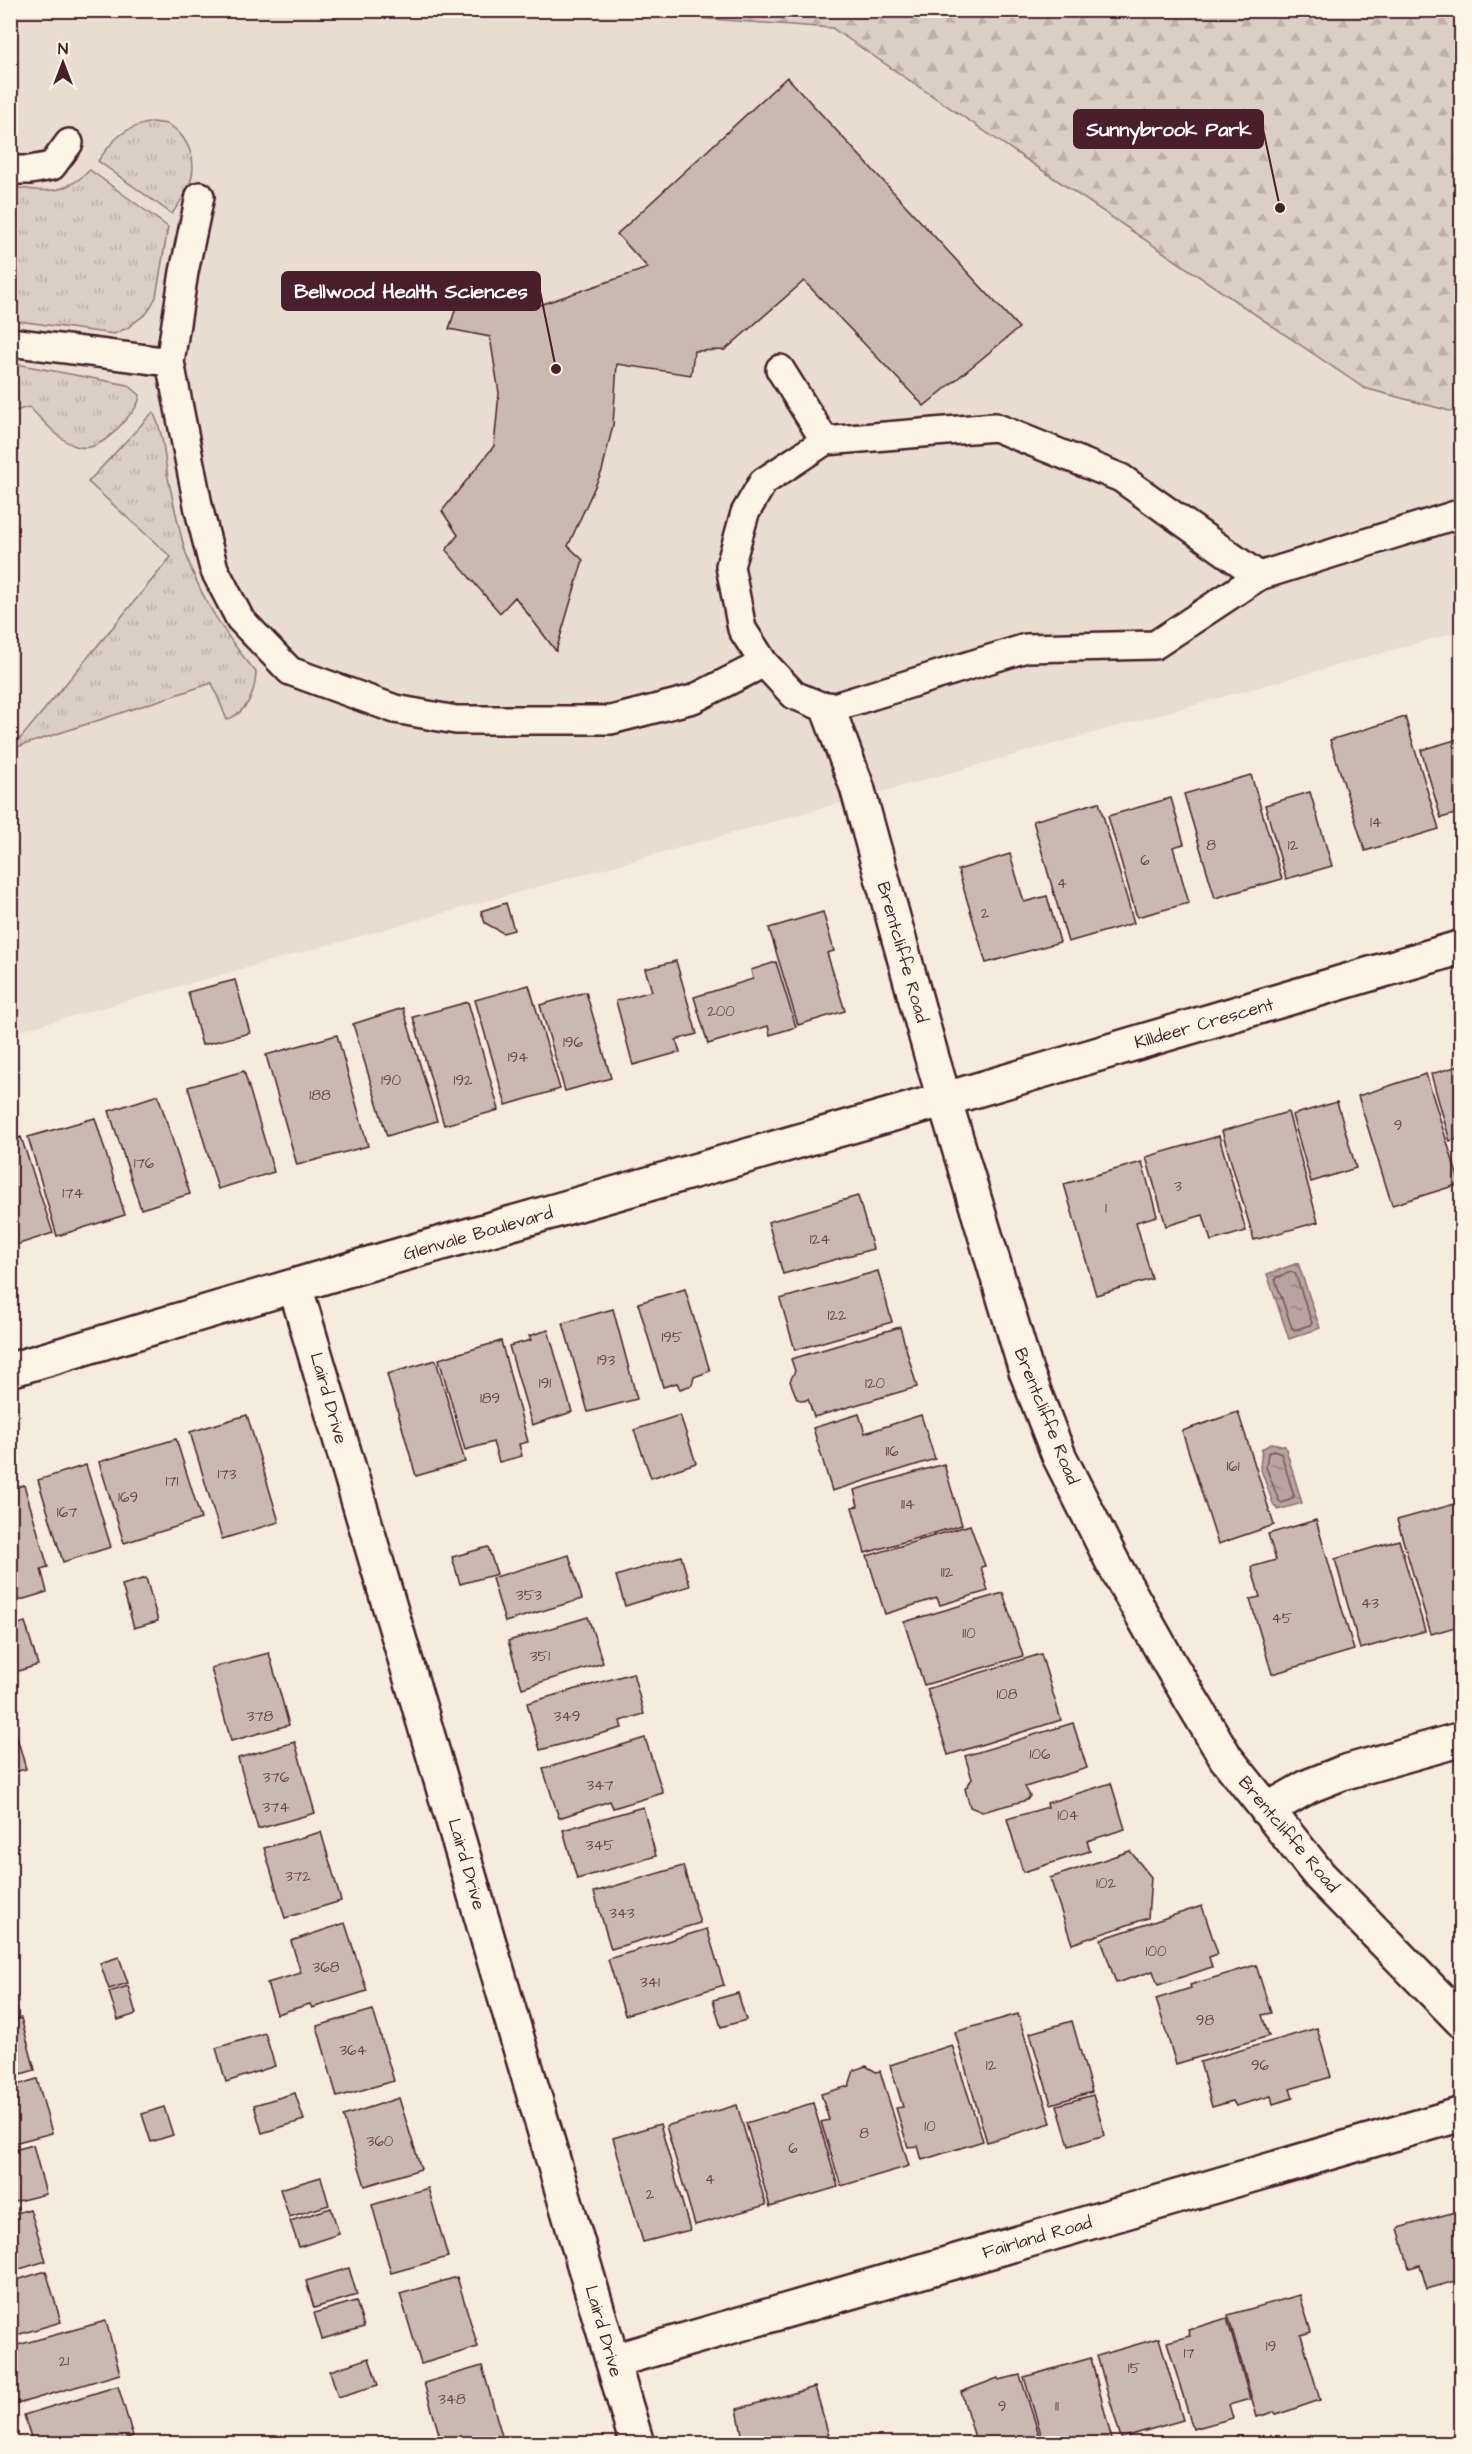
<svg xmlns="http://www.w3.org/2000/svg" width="1472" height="2454" font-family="'Architects Daughter',sans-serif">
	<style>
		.built { fill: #e8ddd0 }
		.grass { fill: url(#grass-tufts); stroke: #927678; stroke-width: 1.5 }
		.forest { fill: url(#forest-firs); stroke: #927678; stroke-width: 1.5 }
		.water { fill: url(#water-ripples); stroke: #8c6e70; stroke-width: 1.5 }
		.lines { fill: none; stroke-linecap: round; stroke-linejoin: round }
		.shore { stroke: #765459; stroke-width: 1.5 }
		.building { fill: #cab9b1; stroke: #4a1f2b; stroke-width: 1.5 }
		.lane-casing { stroke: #4a1f2b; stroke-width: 32 }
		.street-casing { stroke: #4a1f2b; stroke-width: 38 }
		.lane { stroke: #fcf5e5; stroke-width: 27 }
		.street { stroke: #fcf5e5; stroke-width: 33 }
		.labels { text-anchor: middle; stroke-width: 5; stroke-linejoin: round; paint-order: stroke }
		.number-label { font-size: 15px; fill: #6a464c }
		.street-label { font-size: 18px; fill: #4a1f2b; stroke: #fcf5e5 }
		.leader { fill: none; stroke: #4a1f2b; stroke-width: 2 }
		.callout-dot { fill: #4a1f2b; stroke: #fcf5e5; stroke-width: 2 }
		.callout { fill: #4a1f2b; stroke: #4a1f2b; stroke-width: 2 }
		.callout-label { font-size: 20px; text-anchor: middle; font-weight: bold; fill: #fff }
	</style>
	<defs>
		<pattern id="grass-tufts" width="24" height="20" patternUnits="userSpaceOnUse" patternTransform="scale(1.5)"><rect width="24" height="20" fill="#dbcec4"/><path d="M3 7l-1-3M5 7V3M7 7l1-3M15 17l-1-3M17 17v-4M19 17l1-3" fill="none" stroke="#bdb0a9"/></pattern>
		<pattern id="forest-firs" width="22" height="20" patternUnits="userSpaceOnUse" patternTransform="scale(1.5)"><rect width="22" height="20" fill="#dbcec4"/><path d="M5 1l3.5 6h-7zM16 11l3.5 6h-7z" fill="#bdb0a9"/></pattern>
		<pattern id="water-ripples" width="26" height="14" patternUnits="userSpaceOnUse" patternTransform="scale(1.5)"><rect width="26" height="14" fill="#b8a39e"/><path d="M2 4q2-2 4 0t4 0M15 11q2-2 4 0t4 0" fill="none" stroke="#988481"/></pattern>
	</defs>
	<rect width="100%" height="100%" fill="#f5ecde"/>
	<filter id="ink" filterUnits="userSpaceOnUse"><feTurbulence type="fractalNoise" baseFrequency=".0167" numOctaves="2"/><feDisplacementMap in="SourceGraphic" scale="12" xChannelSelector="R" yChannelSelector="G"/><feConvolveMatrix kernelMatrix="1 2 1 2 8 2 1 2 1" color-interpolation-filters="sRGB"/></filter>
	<g filter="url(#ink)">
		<path class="built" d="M602,10L832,28L1363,387L1461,414V631L11,1033V11Z"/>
		<path class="grass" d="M153,122C157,123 163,123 167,124C186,133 196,157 192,176C189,190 180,202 172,214L98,161C114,138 124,127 153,122Z
			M90,170L168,227L156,297L147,313L127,328L114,334L11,320V187C47,191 61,197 90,170Z
			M11,363L128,385L140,395C139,408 128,416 120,426C81,470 61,438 29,407L11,412Z
			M153,412C165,435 164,462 170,487C177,517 183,552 196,580C211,613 232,644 256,672C255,694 248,711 227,720L212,683L11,749V733L20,739L171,557L88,482Z"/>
		<path class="forest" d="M602,11H1461V414L1364,388L832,28Z"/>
		<path class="water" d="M1298,1263L1320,1328L1289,1339L1267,1274Z
			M1272,1443L1285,1446L1302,1503L1278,1510L1274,1506L1260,1467L1262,1449Z"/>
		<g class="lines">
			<path class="shore" d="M1291,1272L1295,1273L1312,1323L1310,1325L1294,1330L1292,1328L1275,1279L1277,1277Z
				M1274,1450L1281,1453L1294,1496L1292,1499L1282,1503L1279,1501L1266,1467L1268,1453Z"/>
		</g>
		<path class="building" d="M787,77L1019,328L924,406L804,281L725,350L694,351L691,375L617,364L613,425L602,471L568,546L583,560L556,651L515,597L500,613L446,550L458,535L442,511L494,446L499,393L490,337L449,329L460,295L531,308L648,268L617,234Z
			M1405,717L1439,829L1365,851L1330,740Z
			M1462,738V812L1441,818L1421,750Z
			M1251,775L1282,879L1215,898L1184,794Z
			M1310,792L1332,866L1286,879L1265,805Z
			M1171,798L1184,844L1173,847L1189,903L1137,917L1108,816Z
			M1099,802L1134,923L1068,942L1033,821Z
			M1010,854L1024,902L1047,896L1060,942L986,963L958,870Z
			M506,903L514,930L503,933L485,923L481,911Z
			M823,912L834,951L827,953L845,1011L798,1025L769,928Z
			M676,961L697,1034L676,1040L680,1052L633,1065L616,1001L652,991L645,969Z
			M776,962L796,1027L770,1035L768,1026L708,1044L694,997L753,979L751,970Z
			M235,980L250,1033L202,1045L188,992Z
			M529,985L560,1089L506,1105L475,1000Z
			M586,992L611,1078L565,1091L540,1005Z
			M468,1002L499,1110L444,1125L413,1017Z
			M403,1008L437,1121L387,1136L353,1024Z
			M337,1035L368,1146L297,1165L266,1055Z
			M1462,1065V1138L1450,1141L1431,1074Z
			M244,1071L274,1172L218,1189L188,1087Z
			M1426,1074L1460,1184L1392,1205L1358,1096Z
			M158,1095L190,1194L141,1209L109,1111Z
			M1337,1102L1356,1168L1311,1182L1292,1115Z
			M1288,1112L1318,1222L1254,1240L1222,1131Z
			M95,1118L125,1215L57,1236L28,1137Z
			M1219,1136L1246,1231L1211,1241L1203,1215L1166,1226L1146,1157Z
			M21,1137L53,1233L10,1247V1141Z
			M1142,1162L1157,1216L1136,1222L1152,1279L1096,1295L1064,1184Z
			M858,1196L873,1249L783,1274L768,1222Z
			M878,1271L892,1322L795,1350L780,1299Z
			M685,1289L710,1371L694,1377L692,1385L680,1389L677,1383L663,1387L638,1303Z
			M613,1309L637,1399L588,1412L563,1323Z
			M900,1327L917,1387L814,1417L808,1399L804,1401L797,1399L790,1381L795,1371L791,1359Z
			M548,1330L572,1412L532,1425L509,1346L531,1340L529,1336Z
			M501,1341L528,1442L519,1444L522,1456L499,1462L493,1442L465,1450L439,1359Z
			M436,1360L465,1462L416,1476L387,1374Z
			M1238,1412L1274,1525L1218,1544L1182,1431Z
			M859,1414L865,1433L921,1415L935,1459L832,1491L813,1428Z
			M247,1415L279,1522L222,1539L190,1432Z
			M680,1415L696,1463L651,1478L634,1430Z
			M176,1439L201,1519L124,1543L99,1462Z
			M944,1464L962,1525L865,1553L852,1507L858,1506L854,1490Z
			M86,1465L111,1547L63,1562L38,1480Z
			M24,1485L48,1567L41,1569L47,1592L14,1602L10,1589V1489Z
			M1462,1502V1625L1431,1634L1397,1520Z
			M1316,1520L1354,1650L1272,1674L1250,1599L1260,1597L1251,1567L1276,1560L1268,1534Z
			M970,1525L985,1566L981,1567L988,1591L940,1605L937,1598L885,1614L867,1556Z
			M1399,1540L1425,1631L1360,1649L1335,1559Z
			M488,1547L497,1574L460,1584L452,1557Z
			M569,1555L582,1599L505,1622L492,1578Z
			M681,1556L690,1586L625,1606L616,1576Z
			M146,1578L158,1621L134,1628L122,1585Z
			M1003,1593L1023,1656L924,1685L904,1622Z
			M588,1617L603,1663L522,1688L508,1641Z
			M25,1622L38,1665L15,1672L10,1654V1627Z
			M269,1653L289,1725L231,1741L211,1668Z
			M1041,1654L1061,1720L948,1755L927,1689Z
			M633,1673L644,1714L620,1721L622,1728L540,1750L527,1703Z
			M13,1723L26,1769L10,1773V1724Z
			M1073,1723L1087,1768L1025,1787L1030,1796L1027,1800L982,1812L970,1807L965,1789L972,1779L965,1756Z
			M645,1738L663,1793L613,1808L610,1801L559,1818L543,1769Z
			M295,1742L315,1813L258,1829L238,1758Z
			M1111,1783L1125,1829L1087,1841L1090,1851L1023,1872L1007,1819L1048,1807L1047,1803Z
			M643,1807L656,1856L577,1879L563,1830Z
			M321,1832L341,1901L285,1918L264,1848Z
			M1130,1851L1151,1877L1148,1918L1072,1944L1050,1878Z
			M683,1866L700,1923L611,1949L594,1892Z
			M1202,1906L1218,1954L1209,1957L1212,1967L1158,1985L1153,1971L1116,1983L1101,1939Z
			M345,1923L367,1991L312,2008L310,2004L277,2014L267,1983L301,1973L291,1941Z
			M707,1929L724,1985L625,2015L608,1959Z
			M119,1957L128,1983L109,1989L100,1963Z
			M1256,1965L1271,2013L1262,2015L1269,2036L1176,2064L1156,1999L1191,1988L1190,1985Z
			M128,1986L136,2014L118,2020L109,1992Z
			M10,1989L17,2010L10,2011Z
			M738,1993L746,2020L721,2027L713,2000Z
			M373,2010L394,2081L337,2097L317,2026Z
			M1018,2014L1051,2123L987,2142L955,2032Z
			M21,2018L35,2070L10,2077V2021Z
			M1072,2021L1092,2092L1051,2104L1030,2033Z
			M1317,2028L1331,2077L1290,2089L1293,2098L1273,2104L1271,2096L1236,2106L1233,2101L1212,2107L1200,2062Z
			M265,2033L275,2066L226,2082L216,2048Z
			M952,2045L983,2141L922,2160L918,2146L908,2147L896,2108L903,2107L890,2065Z
			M866,2066L876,2072L880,2071L909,2166L841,2186L821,2122L829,2120L821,2094L849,2086L854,2070Z
			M37,2079L52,2133L10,2144V2087Z
			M295,2093L304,2120L262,2133L254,2105Z
			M1093,2095L1105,2135L1069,2146L1057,2105Z
			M399,2098L421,2169L365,2186L343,2116Z
			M813,2103L838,2187L770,2207L746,2123Z
			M737,2105L766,2205L695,2225L666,2126Z
			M164,2107L173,2135L151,2142L142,2114Z
			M660,2124L690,2230L643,2242L613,2138Z
			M33,2145L46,2194L10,2203V2151Z
			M321,2177L329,2205L289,2217L280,2189Z
			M428,2188L448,2257L391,2273L372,2205Z
			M331,2208L339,2234L299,2247L290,2221Z
			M30,2209L46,2261L10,2272V2215Z
			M1462,2210V2279L1427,2289L1420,2265L1409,2268L1398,2228Z
			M349,2268L357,2295L314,2308L306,2281Z
			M46,2271L61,2322L10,2337V2282Z
			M457,2277L478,2347L421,2364L400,2294Z
			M1300,2295L1311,2332L1301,2335L1320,2400L1276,2415L1274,2412L1257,2417L1228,2315Z
			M356,2301L364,2327L322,2339L314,2313Z
			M1227,2318L1250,2399L1229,2405L1233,2418L1193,2429L1167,2342L1190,2336L1188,2330Z
			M106,2321L120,2374L17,2404L10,2383V2347Z
			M1159,2338L1183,2420L1121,2438L1097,2356Z
			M369,2358L378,2385L338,2397L330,2371Z
			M1091,2358L1113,2444H1044L1024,2377Z
			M482,2366L502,2436L475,2444H442L424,2383Z
			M1020,2375L1042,2444H977L961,2392L998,2378L999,2380Z
			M118,2386L133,2436L109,2444H33L24,2415Z
			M815,2387L829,2436L802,2444H744L737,2409Z
			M845,2436L847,2444H820Z"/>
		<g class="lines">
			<defs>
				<path id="lane" d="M10,170H30L52,166L69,143
					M10,342L170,362L199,510L214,569L240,619L290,671L395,709L456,720H611L693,699L764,663L794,695L828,709L1026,648L1155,645L1259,576L1121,478L995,427L825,441
					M170,362L184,272L200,196
					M1259,576L1462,513
					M764,663L742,629L730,566L745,513L763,482L825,441L780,369"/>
				<path id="street" d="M828,709L857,787L932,1058L1026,1371L1059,1456L1113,1563L1171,1666L1226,1758L1320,1876L1462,2021
					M295,1286L637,2444
					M10,1370L344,1271L946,1099L1462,947
					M1267,1810L1309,1786L1342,1773L1462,1739
					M613,2361L1462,2114"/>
			</defs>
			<use href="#lane" class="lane-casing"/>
			<use href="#street" class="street-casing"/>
			<use href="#lane" class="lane"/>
			<use href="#street" class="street"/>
		</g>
	</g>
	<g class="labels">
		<g class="number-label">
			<text x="1376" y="827">14</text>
			<text x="1211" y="850">8</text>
			<text x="1293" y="850">12</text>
			<text x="1145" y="865">6</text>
			<text x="1062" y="888">4</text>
			<text x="985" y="918">2</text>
			<text x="721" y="1016">200</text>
			<text x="573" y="1047">196</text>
			<text x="518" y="1062">194</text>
			<text x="391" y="1085">190</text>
			<text x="463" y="1085">192</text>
			<text x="320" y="1100">188</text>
			<text x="1398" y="1130">9</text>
			<text x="144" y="1168">176</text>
			<text x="1178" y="1191">3</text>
			<text x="73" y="1198">174</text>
			<text x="1106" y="1213">1</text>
			<text x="820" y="1244">124</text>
			<text x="837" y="1320">122</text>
			<text x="672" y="1342">195</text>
			<text x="606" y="1365">193</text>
			<text x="545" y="1388">191</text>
			<text x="875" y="1388">120</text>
			<text x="490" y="1403">189</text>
			<text x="892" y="1456">116</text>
			<text x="1233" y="1471">161</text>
			<text x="227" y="1479">173</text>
			<text x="172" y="1486">171</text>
			<text x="128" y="1502">169</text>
			<text x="908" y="1509">114</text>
			<text x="67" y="1517">167</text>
			<text x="947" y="1577">112</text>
			<text x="529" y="1600">353</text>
			<text x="1370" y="1608">43</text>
			<text x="1282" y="1623">45</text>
			<text x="969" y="1638">110</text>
			<text x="540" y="1661">351</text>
			<text x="1007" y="1699">108</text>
			<text x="260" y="1721">378</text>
			<text x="567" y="1721">349</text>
			<text x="1040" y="1759">106</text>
			<text x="276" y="1782">376</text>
			<text x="600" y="1790">347</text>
			<text x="276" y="1812">374</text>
			<text x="1068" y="1820">104</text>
			<text x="600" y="1850">345</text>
			<text x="298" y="1881">372</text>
			<text x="1106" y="1888">102</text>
			<text x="622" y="1918">343</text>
			<text x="1156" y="1956">100</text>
			<text x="326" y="1972">368</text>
			<text x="650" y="1987">341</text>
			<text x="1205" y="2025">98</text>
			<text x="353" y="2055">364</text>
			<text x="991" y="2070">12</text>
			<text x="1260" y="2070">96</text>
			<text x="930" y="2131">10</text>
			<text x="864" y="2138">8</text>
			<text x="380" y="2146">360</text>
			<text x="793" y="2153">6</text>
			<text x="710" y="2184">4</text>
			<text x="650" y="2199">2</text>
			<text x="1271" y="2351">19</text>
			<text x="1189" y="2358">17</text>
			<text x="64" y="2366">21</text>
			<text x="1134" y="2373">15</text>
			<text x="452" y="2404">348</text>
			<text x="1002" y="2411">9</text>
			<text x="1057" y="2411">11</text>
		</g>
		<g class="street-label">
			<text transform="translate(903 952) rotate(74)" y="6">Brentcliffe Road</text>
			<text transform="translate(1204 1023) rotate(-16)" y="6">Killdeer Crescent</text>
			<text transform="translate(478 1233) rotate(-16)" y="6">Glenvale Boulevard</text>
			<text transform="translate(329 1398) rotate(74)" y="6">Laird Drive</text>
			<text transform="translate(1047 1416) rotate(68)" y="6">Brentcliffe Road</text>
			<text transform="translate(1289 1834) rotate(50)" y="6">Brentcliffe Road</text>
			<text transform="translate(467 1864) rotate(74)" y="6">Laird Drive</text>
			<text transform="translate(1037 2237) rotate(-16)" y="6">Fairland Road</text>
			<text transform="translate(604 2331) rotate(74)" y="6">Laird Drive</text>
		</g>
	</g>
	<path class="leader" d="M1280 208L1263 129M556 369L540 291"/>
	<g class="callout-dot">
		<circle cx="1280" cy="208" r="6"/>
		<circle cx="556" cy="369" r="6"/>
	</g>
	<g class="callout">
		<rect x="1074" y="110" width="189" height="38" rx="6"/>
		<rect x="282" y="272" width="258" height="38" rx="6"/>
	</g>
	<g class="callout-label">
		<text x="1169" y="136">Sunnybrook Park</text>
		<text x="411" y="298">Bellwood Health Sciences</text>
	</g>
	<rect width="1472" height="2454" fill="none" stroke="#fcf5e5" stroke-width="36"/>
	<rect x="18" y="18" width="1436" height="2418" fill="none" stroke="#4a1f2b" stroke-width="2" filter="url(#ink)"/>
	<g transform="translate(63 63)" stroke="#fcf5e5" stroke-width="4.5" paint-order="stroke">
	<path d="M0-4.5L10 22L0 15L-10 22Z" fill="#4a1f2b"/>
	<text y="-9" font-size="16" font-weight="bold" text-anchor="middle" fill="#4a1f2b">N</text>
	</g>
</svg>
